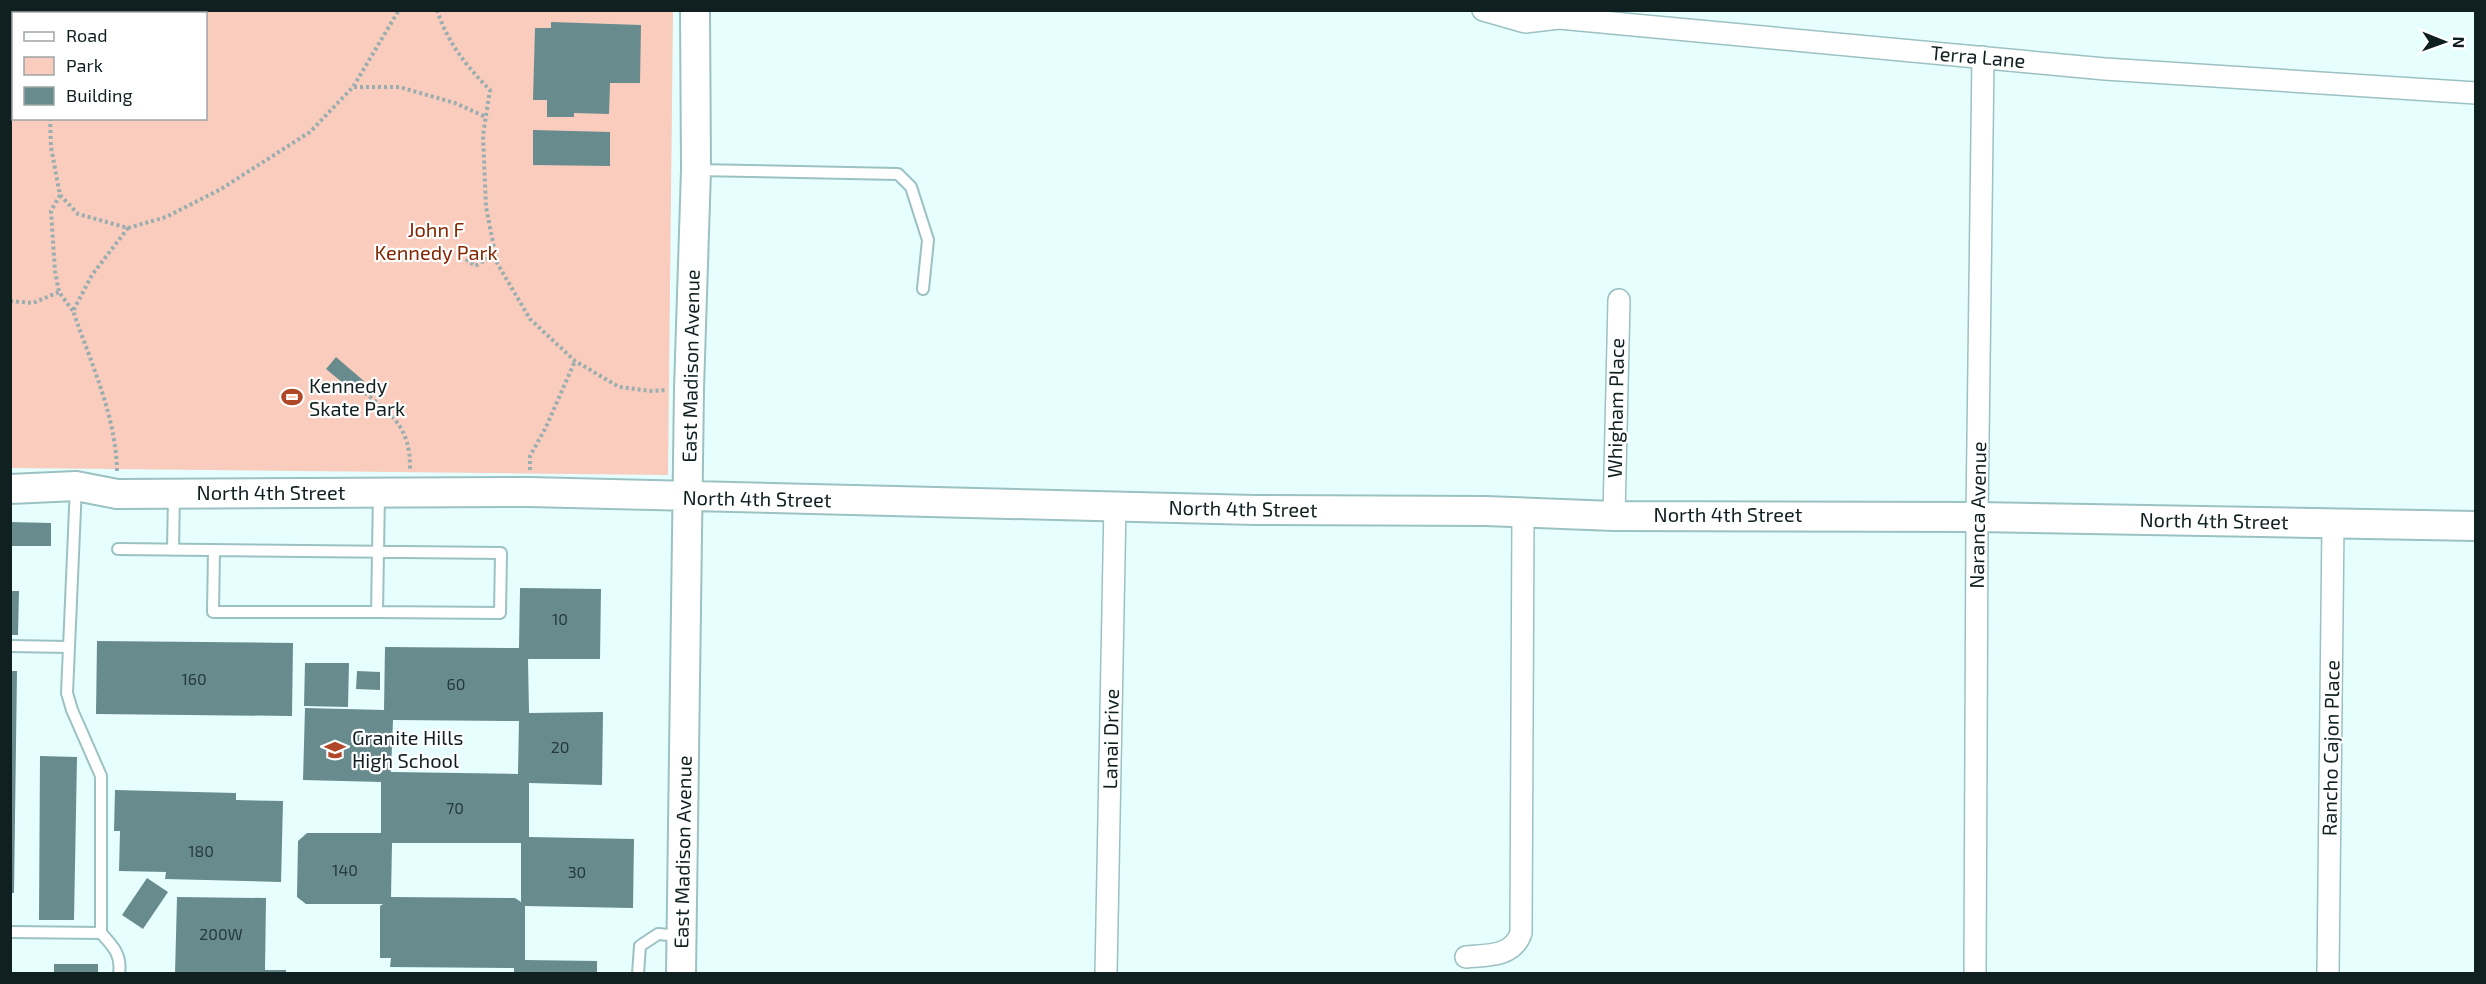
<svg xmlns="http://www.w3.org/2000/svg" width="2486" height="984" font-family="'Exo 2',sans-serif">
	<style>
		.green { fill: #f9ccbe; fill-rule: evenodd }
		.building { fill: #688b8d; fill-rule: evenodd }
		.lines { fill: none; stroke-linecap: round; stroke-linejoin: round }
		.lane-casing { stroke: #9cc1c2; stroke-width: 14 }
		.street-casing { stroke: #9cc1c2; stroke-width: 24 }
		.secondary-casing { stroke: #9cc1c2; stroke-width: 32 }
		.path { stroke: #9aaeaf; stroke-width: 4; stroke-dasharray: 3 3; stroke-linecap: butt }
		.lane { stroke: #fff; stroke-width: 10 }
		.street { stroke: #fff; stroke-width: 21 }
		.secondary { stroke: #fff; stroke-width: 28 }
		.labels { text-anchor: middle; stroke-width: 4.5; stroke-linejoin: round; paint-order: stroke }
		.number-label { font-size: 16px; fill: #263a3a }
		.street-label { font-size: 20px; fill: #101f1f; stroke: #fff }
		.park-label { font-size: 20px; fill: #832601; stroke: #fff }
		.poi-label { font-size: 20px; fill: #101f1f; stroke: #fff; text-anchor: start }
	</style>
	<rect width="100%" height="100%" fill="#e7feff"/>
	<path class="green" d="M10,11H673L668,475L11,468ZM14,14H206V118H14Z"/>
	<path class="building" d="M551,22L641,25L640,83H610L609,114L574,113V117H547V100H533L535,28H551Z
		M533,130L610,132V166L533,165Z
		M336,357L365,382L355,393L326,369Z
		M10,522L51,523V546H10Z
		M520,588L601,589L600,659H528L529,713L603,712L602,785L529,783V837L634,839L633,908L525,906V960L597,961V974H514V968L390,967L391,958H380V906L383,904H306L297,897L298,841L307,833H381V782L303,780L305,708L384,710L385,647L519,648ZM393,720L519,721L518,774L391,772ZM392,843H521V902L515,898L391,897Z
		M10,591H19L18,635H10Z
		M97,641L293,643L292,716L96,714Z
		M305,663H349L348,707L304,706Z
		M10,671H17L14,893H10Z
		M357,671L380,672V690L356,689Z
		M40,756L77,757L74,920H39Z
		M115,790L236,793V800L283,801L281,882L165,879L166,872L119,871L120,831H114Z
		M147,878L168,892L143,929L122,915Z
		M177,897L266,898L265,970H286V974H175Z
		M54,964H98V974H54Z"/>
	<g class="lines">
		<defs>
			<path id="lane" d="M696,170L898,174L911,187L928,240L923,289
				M118,549L501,553L500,613L377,612L379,493
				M173,550L174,494
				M214,550L213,612H377
				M10,646L69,647
				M10,932L101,933V776L72,710L67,693L76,486
				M101,933C113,946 122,955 119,974
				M638,974L640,946L658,934L681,936"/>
			<path id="street" d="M1483,10L1525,22L1559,18L2105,69L2476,93
				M1614,516L1619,300
				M1466,957C1487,955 1513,957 1521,933L1523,513
				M1106,974L1115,505
				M1975,974L1977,517L1983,57
				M2328,974L2333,523"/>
			<path id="secondary" d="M10,489L76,486L117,494L529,492L1255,510L1485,511L1614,516L1977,517L2476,526
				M681,974L689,389L696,170L695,10"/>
		</defs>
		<use href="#lane" class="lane-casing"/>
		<use href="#street" class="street-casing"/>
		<use href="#secondary" class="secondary-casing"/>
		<path class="path" d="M44,10V14
			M437,10C447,42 467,67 490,90L483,135L486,207L497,263L530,319L575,361L619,387L651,391L667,390
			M354,87H399L455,103L486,117
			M50,118L51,147L60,195L78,214L128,228L166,217L221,189L310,132L353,87L399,10
			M60,195L51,211L55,271L59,292L73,311
			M466,259L475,266L496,254
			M10,301L33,303L59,292
			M360,389C391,414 411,426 410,470
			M530,470V456L546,427L575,361
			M117,471C116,416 91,363 73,311L92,275L128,228"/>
		<use href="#lane" class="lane"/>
		<use href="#street" class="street"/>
		<use href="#secondary" class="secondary"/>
	</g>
	<defs>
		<symbol id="stadium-bare" viewBox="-9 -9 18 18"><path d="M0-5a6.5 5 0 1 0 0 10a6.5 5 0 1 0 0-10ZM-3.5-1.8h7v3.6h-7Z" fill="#b04827" stroke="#fff" stroke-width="2.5" paint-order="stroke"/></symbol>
		<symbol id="school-bare" viewBox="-9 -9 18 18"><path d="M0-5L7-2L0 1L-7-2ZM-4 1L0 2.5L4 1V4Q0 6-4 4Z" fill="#b04827" stroke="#fff" stroke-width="2.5" paint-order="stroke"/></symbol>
	</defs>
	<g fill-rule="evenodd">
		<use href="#stadium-bare" x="277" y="382" width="30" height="30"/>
		<use href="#school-bare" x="320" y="735" width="30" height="30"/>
	</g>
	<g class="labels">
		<g class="number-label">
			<text x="560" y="625">10</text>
			<text x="194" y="685">160</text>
			<text x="456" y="690">60</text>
			<text x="560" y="753">20</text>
			<text x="455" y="814">70</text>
			<text x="201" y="857">180</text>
			<text x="345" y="876">140</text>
			<text x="577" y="878">30</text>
			<text x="221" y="940">200W</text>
		</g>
		<g class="street-label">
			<text transform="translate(1978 57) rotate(5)" y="7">Terra Lane</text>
			<text transform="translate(691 366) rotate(-89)" y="7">East Madison Avenue</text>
			<text transform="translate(1616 408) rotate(-89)" y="7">Whigham Place</text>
			<text x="271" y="500">North 4th Street</text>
			<text transform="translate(757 499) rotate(1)" y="7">North 4th Street</text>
			<text transform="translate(1243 509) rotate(1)" y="7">North 4th Street</text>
			<text x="1728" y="522">North 4th Street</text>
			<text transform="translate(1978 515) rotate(-89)" y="7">Naranca Avenue</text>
			<text transform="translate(2214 521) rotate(1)" y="7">North 4th Street</text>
			<text transform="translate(1111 739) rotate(-89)" y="7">Lanai Drive</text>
			<text transform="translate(2331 748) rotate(-89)" y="7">Rancho Cajon Place</text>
			<text transform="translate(683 852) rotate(-89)" y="7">East Madison Avenue</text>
		</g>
		<g class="park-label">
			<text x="436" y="237">John F<tspan x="436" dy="23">Kennedy Park</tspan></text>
		</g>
		<g class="poi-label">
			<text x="309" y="393">Kennedy<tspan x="309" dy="23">Skate Park</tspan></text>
			<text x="352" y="745">Granite Hills<tspan x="352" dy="23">High School</tspan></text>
		</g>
	</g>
	<rect width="2486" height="984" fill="none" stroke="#101f1f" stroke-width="24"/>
	<rect x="12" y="12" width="195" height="108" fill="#ffffff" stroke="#9fa5a5" stroke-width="1.5"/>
	<rect x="24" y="32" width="30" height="9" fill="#ffffff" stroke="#9fa5a5" stroke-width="1.5"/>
	<text x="66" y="42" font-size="18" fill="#101f1f">Road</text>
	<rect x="24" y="57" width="30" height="18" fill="#f9ccbe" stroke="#9fa5a5" stroke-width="1.5"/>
	<text x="66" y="72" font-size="18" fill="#101f1f">Park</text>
	<rect x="24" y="87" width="30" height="18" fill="#688b8d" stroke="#9fa5a5" stroke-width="1.5"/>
	<text x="66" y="102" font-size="18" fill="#101f1f">Building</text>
	<g transform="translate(2444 42) rotate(91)" stroke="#ffffff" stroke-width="4.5" paint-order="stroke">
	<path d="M0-4.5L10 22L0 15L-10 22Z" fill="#101f1f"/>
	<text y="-9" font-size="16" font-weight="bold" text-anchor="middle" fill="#101f1f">N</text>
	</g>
</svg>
